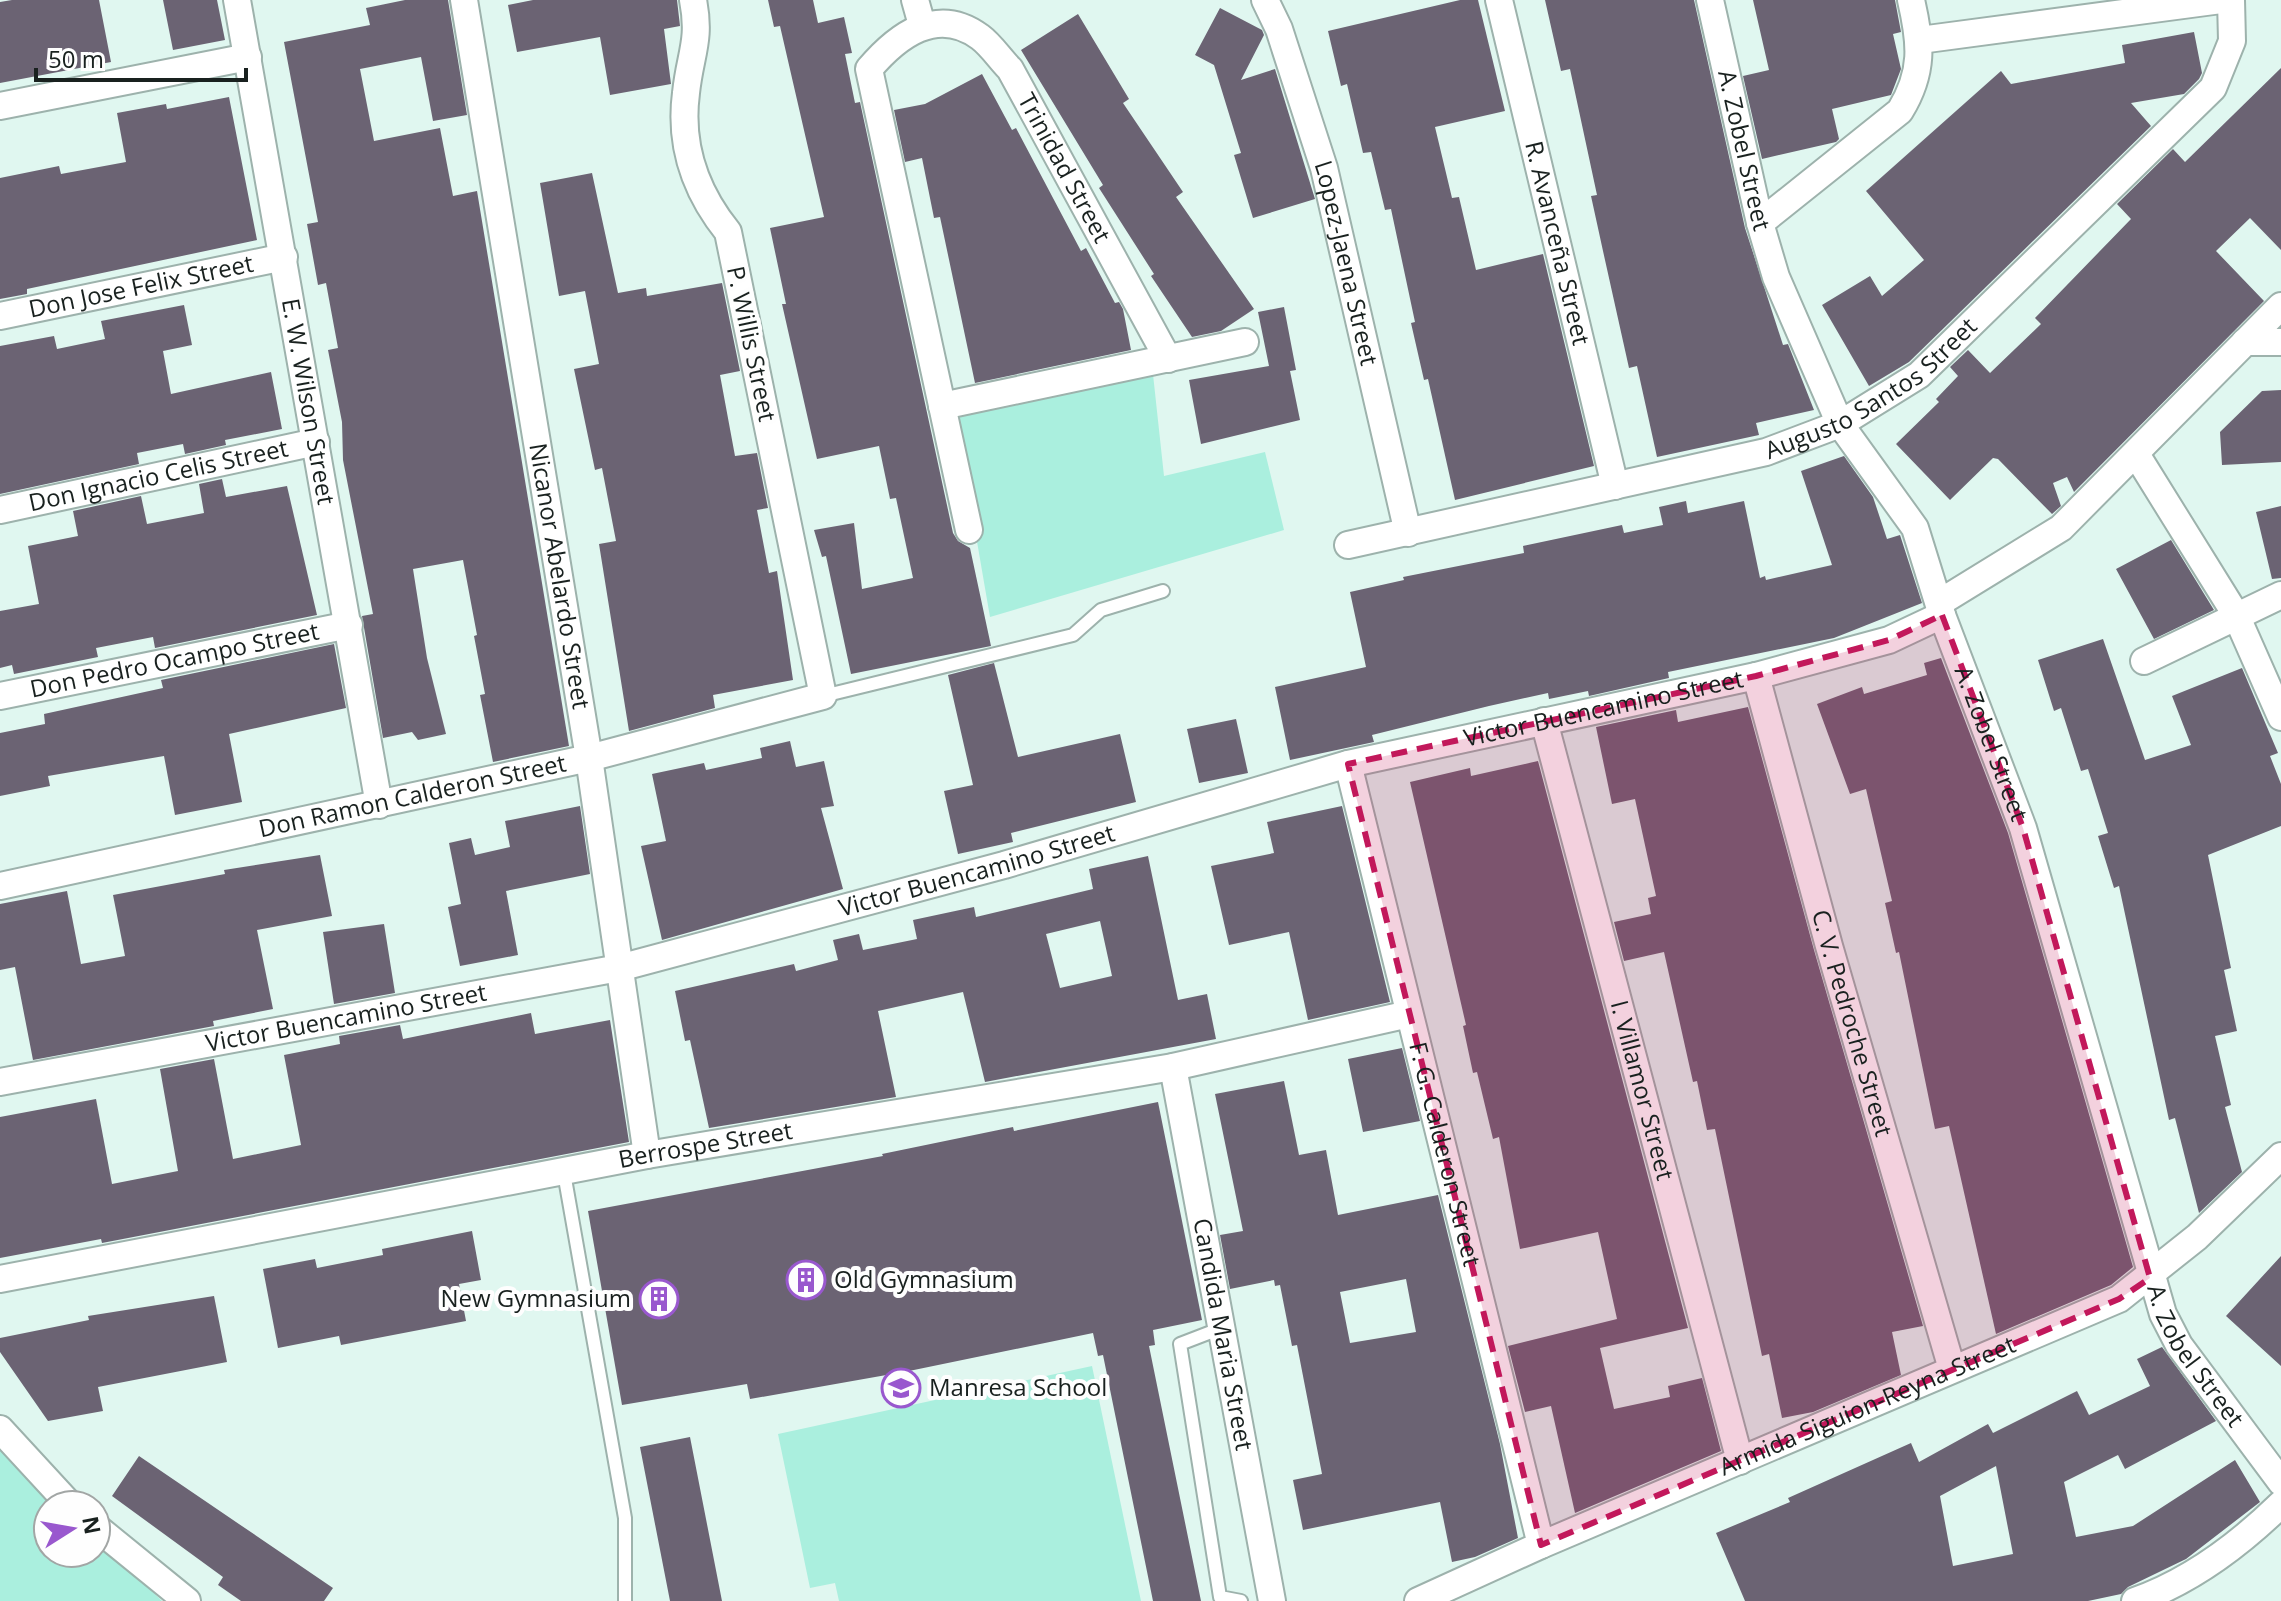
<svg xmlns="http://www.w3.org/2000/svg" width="2281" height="1601" font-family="'Open Sans',sans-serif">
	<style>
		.green { fill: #aaefde }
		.building { fill: #6b6373; fill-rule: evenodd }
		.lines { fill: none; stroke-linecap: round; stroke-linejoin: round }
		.service-casing { stroke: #9db2ac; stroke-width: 16 }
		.minor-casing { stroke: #9db2ac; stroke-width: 30 }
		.service { stroke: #fff; stroke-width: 12 }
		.minor { stroke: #fff; stroke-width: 26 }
		.marked { fill: #c2185b; fill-opacity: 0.2; stroke: #c2185b; stroke-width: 6; stroke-dasharray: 16 10; stroke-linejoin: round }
		.labels { text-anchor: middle; stroke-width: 8; stroke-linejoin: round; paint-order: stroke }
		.street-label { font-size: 24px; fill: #19211f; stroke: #fefefe }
		.poi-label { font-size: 24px; fill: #19211f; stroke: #fefefe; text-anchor: start }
	</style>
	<rect width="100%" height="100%" fill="#e0f7f0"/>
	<path class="green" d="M1152,365L1164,476L1265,452L1284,530L990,617L954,408Z
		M1092,1366L1141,1601H839L835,1583L810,1588L778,1434Z
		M0,1438L66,1505H48V1553H96V1535L162,1601H0Z"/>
	<path class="building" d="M12,0H99L111,62L0,83V2Z
		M163,0H217L225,40L173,50Z
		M405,0H448L467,115L433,121L421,57L360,69L374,141L440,128L453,196L477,191L569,746L493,762L480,695L485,694L474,636L477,635L463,560L413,569L427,658L446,734L418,740L412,732L383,738L362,616L373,614L343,460L342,422L328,350L338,348L326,283L318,285L307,224L318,222L284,42L370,25L366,8Z
		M533,0H677L680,26L664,29L671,84L610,95L600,37L517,52L508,5Z
		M768,0H813L818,23L844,17L852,53L845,54L855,103L860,102L953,533L958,541L970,548L991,646L851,674L826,556L822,557L814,530L854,523L862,589L913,578L896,498L890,499L879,446L817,459L782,304H786L770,228L824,217L780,26L774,27Z
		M1460,0H1478L1505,111L1435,127L1452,198L1459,197L1476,270L1543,254L1594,466L1455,500L1428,379L1424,380L1411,323L1415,322L1391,209L1385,210L1371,152L1363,153L1347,84L1341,86L1328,31Z
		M1545,0H1694L1745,228L1783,345L1788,344L1814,410L1756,423L1759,435L1657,457L1637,366L1629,368L1603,251L1591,196L1597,195L1570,69L1561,71Z
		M1753,0H1895L1901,32L1893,34L1901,69L1891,95L1832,109L1839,139L1836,142L1762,159L1743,76L1769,70Z
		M1220,8L1262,30L1264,35L1241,80L1275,69L1315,199L1253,218L1234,155L1241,153L1214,65L1195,55Z
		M1078,14L1129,99L1123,103L1183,192L1176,197L1254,309L1221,331L1192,337L1151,276L1154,274L1099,188L1103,185L1021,50Z
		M2194,32L2202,73L2199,79L2184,94L2131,103L2151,126L1909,362L1869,386L1822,305L1870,276L1882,296L1924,260L1866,191L2001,71L2011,84L2125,63L2122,45Z
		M2281,68V250L2250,218L2216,251L2264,301L2074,492L2067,477L2053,483L2061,506L2052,514L1998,459L1993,458L1950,500L1896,444L1939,402L1936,399L1958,376L1950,367L1968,350L1990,373L2041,324L2035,318L2131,219L2117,204L2173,149L2185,162Z
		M982,74L1012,130L1016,128L1081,251L1086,248L1115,303L1119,302L1123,309L1131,350L975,383L940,217L934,218L922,158L905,162L894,110L925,104Z
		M229,97L257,240L27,289V294L0,299V178L59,166L61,174L126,162L117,113L166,104L167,109Z
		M592,173L618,293L646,288L647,296L722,283L740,371L720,375L735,456L757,453L768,508L757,510L769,573L777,571L793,680L713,695L715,708L629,731L599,544L616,541L602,468L595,470L574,369L599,364L585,291L559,296L540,183Z
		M184,305L192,345L163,351L171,394L271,372L282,429L225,440L226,445L185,454L183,444L137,453L139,464L0,494V346L54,336L57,349L105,339L101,321Z
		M1284,307L1296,370L1290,371L1300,420L1201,444L1189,380L1269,366L1258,312Z
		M2281,390V462L2222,465L2220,432L2262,391Z
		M1844,456L1873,497L1887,539L1900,535L1922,603L1834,638L1668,672L1669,678L1589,696L1588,691L1549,699L1548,693L1489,706L1372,735L1374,742L1290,760L1275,687L1366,667L1350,592L1404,580L1403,577L1524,553L1523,546L1622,525L1624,533L1663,525L1659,507L1686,501L1688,513L1744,501L1760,578L1765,576L1766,580L1832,565L1801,471Z
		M222,479L226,497L287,486L317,615L155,648L153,637L96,648L98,657L14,674L12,665L0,668V611L39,604L28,546L78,536L73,511L141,496L147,524L204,513L199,484Z
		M2281,506V578L2272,579L2256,512Z
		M2171,540L2214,610L2154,639L2116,569Z
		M2103,639L2145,760L2191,745L2172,696L2242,668L2278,753L2270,756L2281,784V826L2208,855L2231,968L2224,970L2237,1031L2215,1036L2231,1105L2225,1107L2242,1172L2199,1213L2175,1118L2169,1120L2119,886L2114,888L2098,836L2108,833L2088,769L2081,771L2061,708L2054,711L2038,660Z
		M334,644L346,708L229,734L242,802L175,815L164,756L48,776L50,786L0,796V733L45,724L44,714L163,688L161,680Z
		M1941,658L2008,833L2133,1267L2111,1285L1996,1334L1949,1126L1935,1129L1899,952L1896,953L1885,903L1892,901L1866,789L1850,794L1817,704L1862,687L1864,694L1927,675L1924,663Z
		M994,663L1018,757L1120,734L1136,802L1011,833L1013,842L958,854L944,791L973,785L948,675Z
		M1748,707L1814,950L1923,1326L1892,1332L1901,1375L1813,1412L1782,1418L1769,1354L1762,1356L1715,1129L1707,1130L1697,1081L1693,1082L1664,952L1624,961L1614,922L1651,914L1648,898L1656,896L1635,799L1612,804L1596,727L1676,710L1678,722Z
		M1236,719L1248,773L1199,783L1187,729Z
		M790,741L796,767L824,761L834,806L821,808L843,889L662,940L641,846L666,841L652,774L704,763L706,770L762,758L760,748Z
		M1538,761L1688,1328L1600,1348L1614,1409L1670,1397L1668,1386L1702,1378L1721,1451L1575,1513L1551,1406L1525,1412L1508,1346L1617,1319L1598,1232L1520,1249L1499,1137L1493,1139L1477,1072L1473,1073L1463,1026L1466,1025L1410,782L1470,768L1471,776Z
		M580,806L590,874L506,891L518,955L460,966L448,907L461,904L449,843L471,838L475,855L510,847L505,821Z
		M1342,806L1390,1002L1308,1020L1289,932L1229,945L1211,866L1274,853L1267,822Z
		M320,855L332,916L257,930L273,1009L213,1021L214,1026L33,1060L15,967L0,970V904L67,891L81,964L125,956L113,895L225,874L224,870Z
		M1148,856L1178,1000L1207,994L1216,1039L985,1082L963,992L878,1011L896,1097L709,1128L690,1040L685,1041L675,991L794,964L796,971L838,960L833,940L859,934L863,950L917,939L913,920L974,907L976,917L1093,889L1089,869ZM1100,921L1112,976L1060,988L1046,934Z
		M384,924L395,993L334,1004L323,932Z
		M531,1013L535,1034L610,1020L629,1142L102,1243L101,1239L0,1258V1117L96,1099L112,1184L178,1171L160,1069L214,1059L233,1159L301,1145L284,1055L340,1044L339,1036L400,1025L403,1039Z
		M1402,1048L1420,1121L1363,1132L1348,1059Z
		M1284,1081L1299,1155L1326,1150L1338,1215L1438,1195L1500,1444L1518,1538L1475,1557L1452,1562L1440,1502L1303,1530L1293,1480L1322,1474L1297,1345L1292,1346L1280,1285L1275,1286L1274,1280L1230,1289L1220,1235L1243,1231L1215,1094ZM1406,1279L1416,1332L1350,1343L1340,1292Z
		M1158,1102L1202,1320L1153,1330L1155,1345L1149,1346L1201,1601H1153L1103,1355L1098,1356L1093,1333L909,1371L750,1399L747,1384L622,1405L588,1211L883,1156L882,1154L1013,1127L1014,1131Z
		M472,1231L481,1280L459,1284L466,1321L341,1345L339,1336L278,1348L263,1269L315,1259L317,1268L383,1255L382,1249Z
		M2281,1256V1366L2226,1316Z
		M214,1296L227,1362L98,1387L103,1411L48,1421L0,1352V1338L89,1320L88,1316Z
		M2162,1347L2216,1421L2125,1469L2118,1455L2064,1482L2076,1537L2133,1526L2235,1460L2260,1502L2186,1559L2128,1587L2121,1594L2088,1601H1745L1716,1533L1790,1502L1788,1498L1911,1443L1919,1462L1988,1424L1993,1433L2077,1391L2089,1415L2150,1386L2137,1359ZM1996,1466L2013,1554L1953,1566L1940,1496Z
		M690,1437L722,1601H670L640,1447Z
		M139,1456L333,1588L324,1601H241L218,1585L223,1577L112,1496Z"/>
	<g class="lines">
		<defs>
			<path id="service" d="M823,696L1073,635L1101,610L1163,591
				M564,1173L625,1518V1601
				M1219,1329L1180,1344L1220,1597L1241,1601"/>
			<g id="minor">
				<path id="s1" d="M237,0L379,805"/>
				<path id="s2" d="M464,0L589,758L647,1155"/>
				<path d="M915,0L922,25"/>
				<path id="s3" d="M1265,0L1279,29L1324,168L1408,533"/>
				<path id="s4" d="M1499,0L1615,486"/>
				<path id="s5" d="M1710,0L1760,223L1776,277L1840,424L1915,528L1942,615L2023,828L2163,1314L2179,1345L2281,1482"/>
				<path d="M1920,40L2221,0"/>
				<path d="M0,106L248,57"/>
				<path d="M1760,223L1900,111C1924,72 1921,43 1911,0"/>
				<path id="s6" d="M0,316L284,257"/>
				<path d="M2245,342H2281"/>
				<path d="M942,406L1245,342"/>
				<path d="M2136,454L2236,615L2281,717"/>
				<path id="s7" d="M0,510L316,442"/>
				<path id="s8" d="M969,530L869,69C897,36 937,5 980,37C991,45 1000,59 1010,69L1168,359"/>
				<path id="s9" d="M1348,545L1766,452L1840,424L1919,375L2213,88L2232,41L2231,0"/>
				<path d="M1939,603L2061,528L2281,306"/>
				<path d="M2144,661L2281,595"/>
				<path id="s10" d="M1756,676L1829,946L1952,1369"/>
				<path id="s11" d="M0,696L349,625"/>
				<path id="s12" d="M1544,721L1740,1461"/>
				<path id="s13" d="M1348,764L1541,1545"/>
				<path id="s14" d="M0,886L589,758L823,696L728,232C695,191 679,146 686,93C690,54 701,41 693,0"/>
				<path id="s15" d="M1173,1067L1272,1601"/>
				<path id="s16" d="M0,1082L619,968L1004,865L1348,764L1756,676L1889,640L1942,615"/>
				<path id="s17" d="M0,1279L647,1155L1173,1067L1409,1014"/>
				<path d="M0,1429L70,1505"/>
				<path d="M96,1527L187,1601"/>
				<path id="s18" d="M1418,1601L1541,1545L2119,1299L2197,1237L2281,1156"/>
				<path d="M2135,1601C2189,1582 2240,1544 2281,1504"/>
			</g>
		</defs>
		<use href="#service" class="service-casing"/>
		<use href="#minor" class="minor-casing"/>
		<use href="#service" class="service"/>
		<use href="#minor" class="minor"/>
	</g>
	<path class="marked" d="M1942,615L2023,828L2150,1278L2119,1299L1541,1545L1348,764L1756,676L1889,640Z"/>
	<defs>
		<symbol id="building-ring" viewBox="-11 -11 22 22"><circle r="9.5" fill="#fefefe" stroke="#9958ce" stroke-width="1.5"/><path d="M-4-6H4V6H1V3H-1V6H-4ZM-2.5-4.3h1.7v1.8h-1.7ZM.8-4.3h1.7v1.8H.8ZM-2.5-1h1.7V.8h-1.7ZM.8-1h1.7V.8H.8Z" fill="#9958ce"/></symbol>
		<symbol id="school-ring" viewBox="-11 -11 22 22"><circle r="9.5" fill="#fefefe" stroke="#9958ce" stroke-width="1.5"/><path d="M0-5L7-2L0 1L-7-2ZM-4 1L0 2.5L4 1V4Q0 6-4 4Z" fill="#9958ce"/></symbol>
	</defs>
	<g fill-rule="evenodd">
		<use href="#building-ring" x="784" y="1258" width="44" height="44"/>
		<use href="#building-ring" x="637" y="1277" width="44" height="44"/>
		<use href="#school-ring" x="879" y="1366" width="44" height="44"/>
	</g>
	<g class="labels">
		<g class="street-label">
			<text dy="8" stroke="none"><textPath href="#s5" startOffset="154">A. Zobel Street</textPath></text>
			<text dy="8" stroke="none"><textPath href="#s8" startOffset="758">Trinidad Street</textPath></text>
			<text dy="8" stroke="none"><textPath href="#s4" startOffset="250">R. Avanceña Street</textPath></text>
			<text dy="8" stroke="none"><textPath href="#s3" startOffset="276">Lopez-Jaena Street</textPath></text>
			<text dy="8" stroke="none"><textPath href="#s6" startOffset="144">Don Jose Felix Street</textPath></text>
			<text transform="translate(751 344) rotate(78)" y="8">P. Willis Street</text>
			<text dy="8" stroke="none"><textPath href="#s9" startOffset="552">Augusto Santos Street</textPath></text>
			<text dy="8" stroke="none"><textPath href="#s1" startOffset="408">E. W. Wilson Street</textPath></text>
			<text dy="8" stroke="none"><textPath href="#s7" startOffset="162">Don Ignacio Celis Street</textPath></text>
			<text dy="8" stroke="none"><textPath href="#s2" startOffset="584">Nicanor Abelardo Street</textPath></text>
			<text dy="8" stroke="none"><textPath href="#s11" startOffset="178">Don Pedro Ocampo Street</textPath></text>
			<text dy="8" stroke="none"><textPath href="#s16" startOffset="1648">Victor Buencamino Street</textPath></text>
			<text dy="8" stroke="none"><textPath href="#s5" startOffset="802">A. Zobel Street</textPath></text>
			<text dy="8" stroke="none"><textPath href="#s14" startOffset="422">Don Ramon Calderon Street</textPath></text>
			<text dy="8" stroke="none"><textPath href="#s16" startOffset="1000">Victor Buencamino Street</textPath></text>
			<text dy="8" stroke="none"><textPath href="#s16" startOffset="352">Victor Buencamino Street</textPath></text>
			<text dy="8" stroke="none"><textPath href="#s10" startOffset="360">C. V. Pedroche Street</textPath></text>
			<text dy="8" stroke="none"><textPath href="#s12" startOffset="382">I. Villamor Street</textPath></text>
			<text dy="8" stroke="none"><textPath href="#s17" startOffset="718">Berrospe Street</textPath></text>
			<text dy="8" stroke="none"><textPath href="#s13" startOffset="402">F. G. Calderon Street</textPath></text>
			<text dy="8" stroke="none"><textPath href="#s15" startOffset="272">Candida Maria Street</textPath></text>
			<text dy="8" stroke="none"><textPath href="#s5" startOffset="1450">A. Zobel Street</textPath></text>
			<text dy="8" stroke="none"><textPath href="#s18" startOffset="490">Armida Siguion-Reyna Street</textPath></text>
		</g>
		<g class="poi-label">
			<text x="834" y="1288">Old Gymnasium</text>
			<text x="631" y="1307" text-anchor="end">New Gymnasium</text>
			<text x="929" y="1396">Manresa School</text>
		</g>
	</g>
	<g transform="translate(72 1529) rotate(79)"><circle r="38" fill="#fefefe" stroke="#a2a6a5" stroke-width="2"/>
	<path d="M0-6L14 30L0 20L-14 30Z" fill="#9958ce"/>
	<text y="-12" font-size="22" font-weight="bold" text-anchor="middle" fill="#19211f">N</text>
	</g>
	<path d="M36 68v12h210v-12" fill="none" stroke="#19211f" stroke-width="4"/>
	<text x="48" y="68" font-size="24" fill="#19211f" stroke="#fefefe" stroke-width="6" paint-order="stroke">50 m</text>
</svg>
